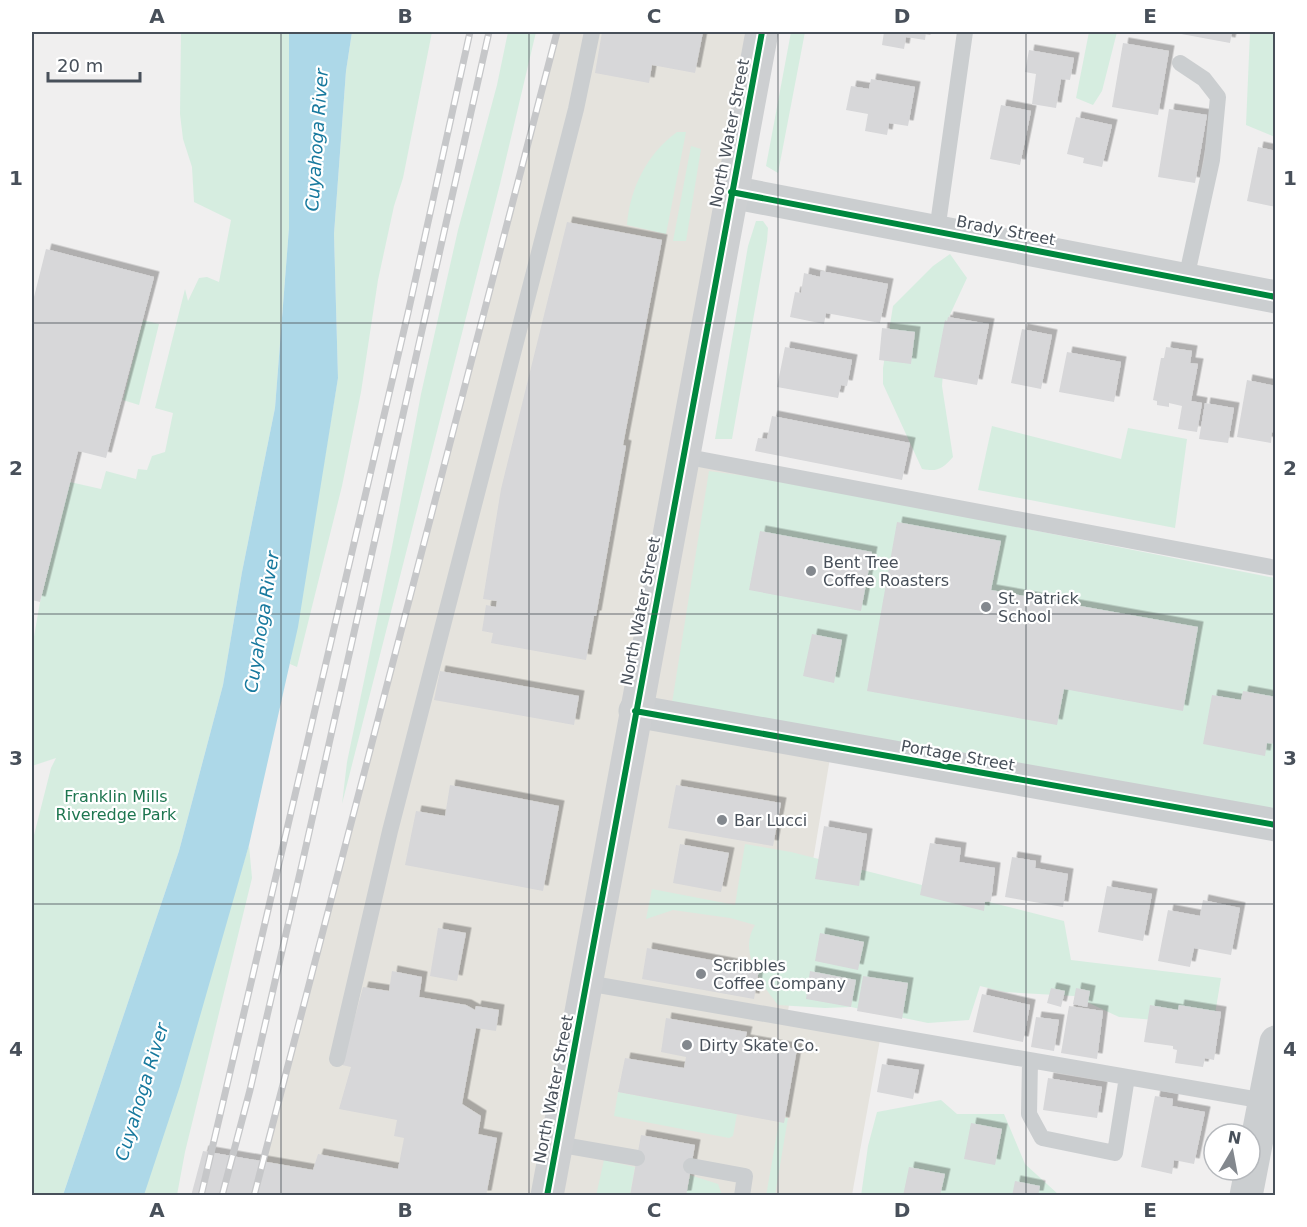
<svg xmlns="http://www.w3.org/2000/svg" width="1307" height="1227" font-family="'DejaVu Sans',sans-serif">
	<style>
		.commercial { fill: #e5e3dd }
		.green { fill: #d6ede0 }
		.water { fill: #add8e8 }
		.building { fill: #d7d7d9; filter: url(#shadow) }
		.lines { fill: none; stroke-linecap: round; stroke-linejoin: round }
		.lane { stroke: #cbced0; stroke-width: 16 }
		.street { stroke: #cbced0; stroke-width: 33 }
		.secondary { stroke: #cdcfd1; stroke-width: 33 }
		.rail-casing { stroke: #c6c7c9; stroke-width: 7 }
		.rail { stroke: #fff; stroke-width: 4.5; stroke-dasharray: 14; stroke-linecap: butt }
		.cycleway-casing { stroke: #fff; stroke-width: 10 }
		.cycleway { stroke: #00873e; stroke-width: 6 }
		.grid { fill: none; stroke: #48505a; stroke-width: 1.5; stroke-opacity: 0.55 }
		.poi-dot { fill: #83888e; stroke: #fff; stroke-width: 2 }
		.labels { text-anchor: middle; stroke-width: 4.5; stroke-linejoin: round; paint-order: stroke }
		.street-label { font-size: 16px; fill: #48505a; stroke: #fff }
		.poi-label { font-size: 16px; fill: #48505a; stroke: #fff; text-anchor: start }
		.park-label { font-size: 16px; fill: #1e7650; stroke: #fff }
		.water-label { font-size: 18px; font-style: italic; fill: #17799e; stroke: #fff }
		.neatline { fill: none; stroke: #48505a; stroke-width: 2 }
		.grid-label { font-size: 20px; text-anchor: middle; font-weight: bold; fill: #48505a }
	</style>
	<defs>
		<filter id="shadow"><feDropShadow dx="5.5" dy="-5.5" stdDeviation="0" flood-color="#0004"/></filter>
	</defs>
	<rect width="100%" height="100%" fill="#f0efef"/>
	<path class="commercial" d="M557,32H762L683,456L895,497L832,746L787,1017L881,1034L852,1195L254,1196Z"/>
	<path class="green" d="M181,32H289V228L275,408L242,572L223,685L179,851L63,1195H32V843L51,768L56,758L32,766V648L40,602L70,482L101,489L106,471L136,479L138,469L147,470L152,456L165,452L173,413L155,408L185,289L188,301L199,278L207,277L219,282L231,220L194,202L192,167L183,139L180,114Z
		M352,32H432L403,178L394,206L378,280L361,392L342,486L297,667L290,664L338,378L334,234L346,71Z
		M508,32H536L500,184L342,804L347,762L392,547L421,394L458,230L497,85Z
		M791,32H805L778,173L766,166Z
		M1089,32H1117L1102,91L1093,105L1076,98Z
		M1250,32H1275V137L1246,125Z
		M677,132H686L666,234L627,225C630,188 647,154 677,132Z
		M691,146L701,149L686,241H673Z
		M756,221H763L768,228L767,241L732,439H715L748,246Z
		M950,254L967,278L947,321L942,386L953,457C942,469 938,472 922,469L883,384V368L893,306L933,266Z
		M143,320L159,324L139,405L123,400Z
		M992,426L1121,459L1128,428L1187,439L1175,528L978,490Z
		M709,471L796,483L1275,578V813L672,703Z
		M745,844L791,852L1064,921L1071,960L1221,978L1215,1014L1179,1022L1119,1017L1074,996L1005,992L980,986L969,1020L928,1023L851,1007L825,1008L778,1005C761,984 738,951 755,925L730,918L673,910L646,919L652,889L735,905Z
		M249,845L252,878L185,1152L177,1195L141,1196Z
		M618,1092L737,1114L733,1136L729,1138L614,1116Z
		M941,1100L957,1114H1004L1025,1164L1059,1195L861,1196L868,1146L877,1112Z
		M785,1118H788L775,1195L766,1196L779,1122H784Z
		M604,1160L635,1167L630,1195L596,1196Z
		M690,1175L718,1184L722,1195L686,1196Z"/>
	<path class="water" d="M289,32H352L346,71L334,234L338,378L298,627L249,845L180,1086L144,1195H63L179,851L223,685L242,572L275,408L289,228Z"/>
	<path class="building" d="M602,32H703L695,73L652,65L649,83L595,73Z
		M884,32H926L925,40L906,37L904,49L882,45Z
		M1176,33V32H1232L1230,43Z
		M1123,43L1169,51L1158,115L1112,107Z
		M1029,50L1074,58L1070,80L1061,79L1056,108L1032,104L1036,74L1025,72Z
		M871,79L915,87L908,126L889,123L887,135L865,131L868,114L846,110L851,86L869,89Z
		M1001,105L1031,111L1020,165L990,159Z
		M1169,109L1207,115L1195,183L1158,177Z
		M1076,117L1112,125L1102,167L1083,163L1084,158L1067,154Z
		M1258,147L1276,151V207L1247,201Z
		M567,222L662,240L623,445L626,446L596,616H594L586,660L491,643L493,633L482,631L486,605L496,607L497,601L483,599L501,489Z
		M46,249L154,277L106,458L78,451L40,602L32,600V305Z
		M821,271L888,284L880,323L826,313L824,324L790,317L795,292L801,293L804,273L820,277Z
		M948,317L989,324L977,385L934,377L945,320L947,321Z
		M882,328L915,332L911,364L879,360Z
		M1022,329L1052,335L1041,389L1011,383Z
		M785,347L852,360L847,386L841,385L838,398L777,387Z
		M1166,347L1192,351L1190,363L1198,364L1191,401L1202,403L1197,432L1178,429L1182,406L1169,403V407L1157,405V401L1153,400L1161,358H1164Z
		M1067,352L1121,362L1114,402L1059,392Z
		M1247,380L1276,386V433L1272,432L1271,443L1237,437Z
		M1205,403L1234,408L1228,443L1199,439Z
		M772,416L910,443L902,480L755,451L758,438L767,439Z
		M897,522L1001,541L991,590L1198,627L1183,711L1064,689L1057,725L867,691Z
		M760,531L872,552L861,611L749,590Z
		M812,634L842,640L834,683L803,676Z
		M440,671L579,696L574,725L434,700Z
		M1243,691L1276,697V744L1267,743L1265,756L1203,744L1212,695L1241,700Z
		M450,785L559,806L543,891L405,865L416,811L445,816Z
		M676,785L781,803L773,846L668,828Z
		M824,826L867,834L859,886L815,879Z
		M930,843L961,848L959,862L995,868L991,901L985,902L984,911L920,895Z
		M680,844L729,853L721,892L673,883Z
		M1012,857L1036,861L1035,868L1068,874L1063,907L1005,897Z
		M1107,886L1152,894L1143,941L1098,932Z
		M1203,900L1240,908L1231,955L1194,948L1190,967L1158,961L1168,910L1200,916Z
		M438,928L466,933L457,981L430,976Z
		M820,933L864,942L858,970L815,961Z
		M647,948L759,969L754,999L642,979Z
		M392,971L422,977L419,997L466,1005L475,1010L476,1006L499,1010L496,1031L476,1028L462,1104L481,1116L478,1134L497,1138L486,1196H191L203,1151L313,1170L318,1154L398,1169L404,1138L394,1136L397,1120L339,1109L351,1067L342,1065L363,987L389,991Z
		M810,971L856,980L851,1007L806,999Z
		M863,976L908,983L902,1019L857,1011Z
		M1051,988L1065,991L1061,1007L1047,1003Z
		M1076,988L1090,991L1087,1007L1073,1004Z
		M982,994L1030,1005L1023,1042L973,1032Z
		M1150,1005L1178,1010L1179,1005L1221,1012L1214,1060L1205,1058L1203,1067L1175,1063L1177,1050L1173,1049V1046L1144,1042Z
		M1069,1006L1103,1011L1097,1059L1061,1053Z
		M1036,1017L1059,1020L1054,1051L1031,1047Z
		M666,1018L747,1032L745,1040L797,1049L784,1123L618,1092L625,1058L684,1068L686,1057L661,1052Z
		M882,1064L919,1070L913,1099L877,1092Z
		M1048,1078L1102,1087L1097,1118L1043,1110Z
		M1155,1096L1173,1099L1172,1106L1205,1112L1194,1164L1174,1160L1172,1174L1141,1167Z
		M971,1123L1002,1129L995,1165L964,1159Z
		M641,1135L695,1145L686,1196H630Z
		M909,1167L945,1174L940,1196H903Z
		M1015,1181L1040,1186L1038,1196H1012Z"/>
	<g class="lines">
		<path class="lane" d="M1180,63L1204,79L1218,97L1212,160L1186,279
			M937,231L965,32
			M683,456L1276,568
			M587,983L1265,1101
			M337,1059L390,831L576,109L592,32
			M1030,1061L1029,1114L1042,1138L1115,1153L1127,1077
			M557,1144L637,1158
			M691,1166L745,1176L742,1196"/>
		<path class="street" d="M731,192L1276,297
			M635,711L1276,825
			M1246,1196L1276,1042"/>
		<path class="secondary" d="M547,1196L762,32"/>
		<defs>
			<path id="rail" d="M201,1196L408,313L470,32
				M222,1196L250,1090L302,864L489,32
				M254,1196L557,32"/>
		</defs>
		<use href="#rail" class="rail-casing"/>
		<use href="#rail" class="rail"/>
		<defs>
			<path id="cycleway" d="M731,192L1276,297
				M635,711L1276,825
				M547,1196L762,32"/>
		</defs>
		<use href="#cycleway" class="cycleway-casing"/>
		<use href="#cycleway" class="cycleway"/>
	</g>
	<path class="grid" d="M281,32V1196M529,32V1196M778,32V1196M1026,32V1196M32,323H1276M32,614H1276M32,904H1276"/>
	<g class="poi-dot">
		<circle cx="811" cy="571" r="6"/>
		<circle cx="986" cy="607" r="6"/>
		<circle cx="722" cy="820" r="6"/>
		<circle cx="701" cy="974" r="6"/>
		<circle cx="687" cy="1045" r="6"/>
	</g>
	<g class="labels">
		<g class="street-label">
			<text transform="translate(729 133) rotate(-79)" y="6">North Water Street</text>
			<text transform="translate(1006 230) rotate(11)" y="6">Brady Street</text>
			<text transform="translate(640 611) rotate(-79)" y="6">North Water Street</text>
			<text transform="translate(958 755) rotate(10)" y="6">Portage Street</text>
			<text transform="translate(553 1089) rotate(-79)" y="6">North Water Street</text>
		</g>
		<g class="poi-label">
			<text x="823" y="568">Bent Tree<tspan x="823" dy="18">Coffee Roasters</tspan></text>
			<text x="998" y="604">St. Patrick<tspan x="998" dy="18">School</tspan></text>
			<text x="734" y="826">Bar Lucci</text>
			<text x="713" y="971">Scribbles<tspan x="713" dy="18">Coffee Company</tspan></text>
			<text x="699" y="1051">Dirty Skate Co.</text>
		</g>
		<g class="park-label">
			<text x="116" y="802">Franklin Mills<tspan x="116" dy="18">Riveredge Park</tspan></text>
		</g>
		<g class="water-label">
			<text transform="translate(317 140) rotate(-86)" y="6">Cuyahoga River</text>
			<text transform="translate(262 622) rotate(-81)" y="6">Cuyahoga River</text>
			<text transform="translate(142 1092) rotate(-73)" y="6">Cuyahoga River</text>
		</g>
	</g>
	<rect width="1307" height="1227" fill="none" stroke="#ffffff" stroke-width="66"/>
	<g transform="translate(1232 1152) rotate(10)"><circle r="28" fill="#ffffff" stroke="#b6b9bd" stroke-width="1.5"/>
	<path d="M0-4.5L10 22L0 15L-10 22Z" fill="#83888e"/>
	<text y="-9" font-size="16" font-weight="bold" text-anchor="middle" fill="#48505a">N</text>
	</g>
	<path d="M48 72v9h92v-9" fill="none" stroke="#48505a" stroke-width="3"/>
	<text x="57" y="72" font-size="18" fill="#48505a" stroke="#ffffff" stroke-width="4.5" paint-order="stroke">20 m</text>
	<rect x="33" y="33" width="1241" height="1161" class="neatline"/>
	<g class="grid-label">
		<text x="157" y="23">A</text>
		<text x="405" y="23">B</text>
		<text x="654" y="23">C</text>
		<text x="902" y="23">D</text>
		<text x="1150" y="23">E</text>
		<text x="16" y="185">1</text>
		<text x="1290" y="185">1</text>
		<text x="16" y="475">2</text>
		<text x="1290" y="475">2</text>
		<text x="16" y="765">3</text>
		<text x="1290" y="765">3</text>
		<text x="16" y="1056">4</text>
		<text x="1290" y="1056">4</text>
		<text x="157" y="1217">A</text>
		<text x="405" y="1217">B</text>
		<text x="654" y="1217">C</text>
		<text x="902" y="1217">D</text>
		<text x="1150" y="1217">E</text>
	</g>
</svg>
